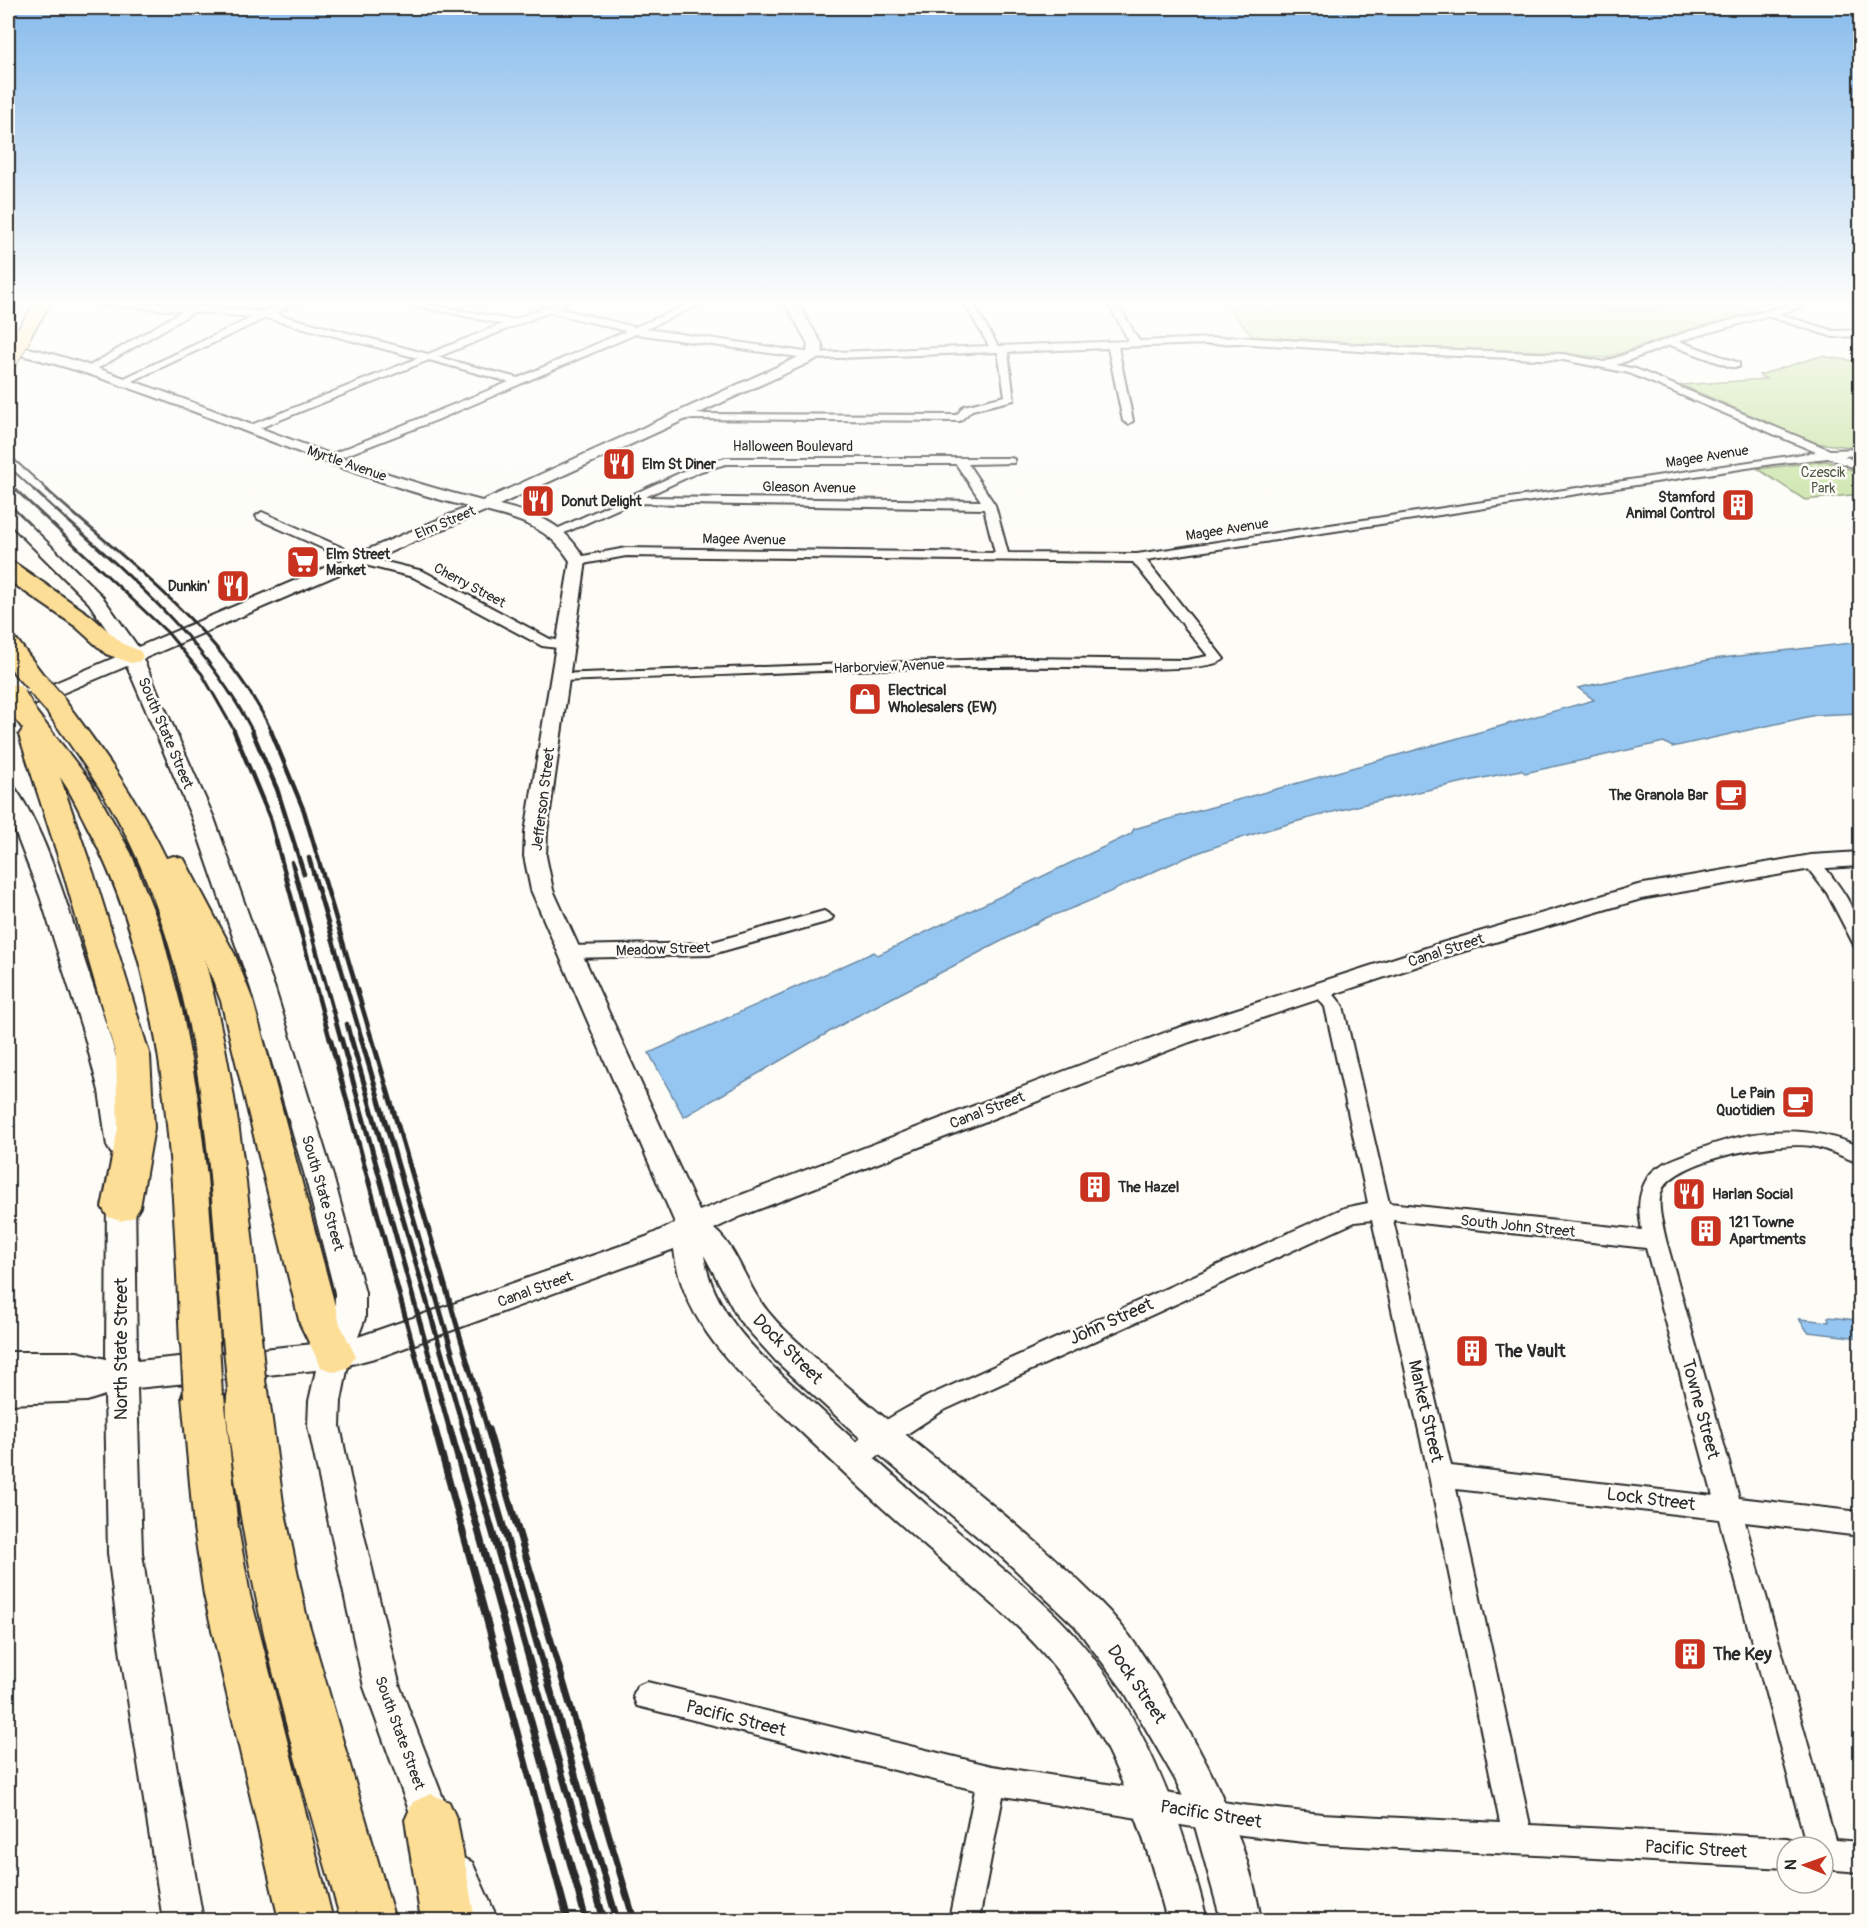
<svg xmlns="http://www.w3.org/2000/svg" width="1868" height="1928" font-family="Pangolin,sans-serif">
	<style>
		.built { fill: #e5eaf4 }
		.green { fill: #c0de97; stroke: #768461; stroke-width: 1.5 }
		.water { fill: #95c6f1; stroke: #6b88a2; stroke-width: 1.5 }
		.lines { fill: none; stroke-linecap: round; stroke-linejoin: round }
		.street-casing { stroke: #2b2b2b; stroke-width: 4 }
		.secondary-casing { stroke: #2b2b2b; stroke-width: 4 }
		.highway-casing { stroke: #2b2b2b; stroke-width: 4 }
		.street { fill: #fdfcf7; fill-rule: evenodd }
		.secondary { fill: #fdfcf7; fill-rule: evenodd }
		.highway { fill: #fdde96; fill-rule: evenodd }
		.rail-far4 { stroke: #2b2b2b; stroke-width: 2 }
		.rail-far3 { stroke: #2b2b2b; stroke-width: 3 }
		.rail-far2 { stroke: #2b2b2b; stroke-width: 4.5 }
		.rail-far1 { stroke: #2b2b2b; stroke-width: 5 }
		.rail { stroke: #2b2b2b; stroke-width: 7 }
		.highway-bridge-far2-casing { stroke: #2b2b2b; stroke-width: 20; stroke-linecap: butt }
		.highway-bridge-far1-casing { stroke: #2b2b2b; stroke-width: 26; stroke-linecap: butt }
		.highway-bridge-casing { stroke: #2b2b2b; stroke-width: 42; stroke-linecap: butt }
		.highway-bridge-far2 { stroke: #fdde96; stroke-width: 18 }
		.highway-bridge-far1 { stroke: #fdde96; stroke-width: 23 }
		.highway-bridge { stroke: #fdde96; stroke-width: 38 }
		.labels { text-anchor: middle; stroke-width: 5; stroke-linejoin: round; paint-order: stroke }
		.far-street-label { font-size: 14px; fill: #2b2b2b; stroke: #fdfcf7 }
		.far-poi-label { font-size: 14px; font-weight: bold; fill: #2b2b2b; stroke: #fdfcf7; text-anchor: start }
		.far-park-label { font-size: 14px; fill: #505846; stroke: #fdfcf7 }
		.poi-label { font-size: 15px; font-weight: bold; fill: #2b2b2b; stroke: #fdfcf7; text-anchor: start }
		.street-label { font-size: 15px; fill: #2b2b2b; stroke: #fdfcf7 }
		.near-street-label { font-size: 18px; fill: #2b2b2b; stroke: #fdfcf7 }
		.near-poi-label { font-size: 18px; font-weight: bold; fill: #2b2b2b; stroke: #fdfcf7; text-anchor: start }
	</style>
	<rect width="100%" height="100%" fill="#fdfcf7"/>
	<filter id="ink" filterUnits="userSpaceOnUse"><feTurbulence type="fractalNoise" baseFrequency=".0167" numOctaves="2"/><feDisplacementMap in="SourceGraphic" scale="12" xChannelSelector="R" yChannelSelector="G"/><feConvolveMatrix kernelMatrix="1 2 1 2 8 2 1 2 1" color-interpolation-filters="sRGB"/></filter>
	<g filter="url(#ink)">
		<path class="built" d="M136,301H288L266,311Z"/>
		<path class="green" d="M1237,301H1577L1603,308L1629,311L1668,306L1679,301H1741L1762,311L1687,331L1605,358L1542,351L1431,348L1252,336L1225,304L1226,302Z
			M1821,356L1860,362V448L1815,443L1681,385L1766,379L1759,375Z
			M1826,461L1860,473V494L1805,500L1758,469Z"/>
		<path class="water" d="M1577,301H1679C1649,316 1607,314 1577,301Z
			M1860,642V713L1816,715L1672,747L1664,742L1525,773L1521,770C1414,793 1305,814 1203,851C1150,870 1101,900 1048,917L853,1018L684,1117L649,1053L874,952L878,955L1131,834L1134,829L1594,700L1578,688L1713,659Z
			M1828,1317L1856,1320L1860,1338L1808,1332L1799,1319L1829,1322Z"/>
		<g class="lines">
			<defs>
				<path id="street" d="M91,301L194,305L264,312L288,301H299L276,314L428,354L502,324L394,301H411L512,320L560,301L565,304L557,308L635,327L697,301H708L646,329L812,353L989,346L963,301H971L998,346L1129,341L1107,301H1116L1139,341L1239,337L1404,348L1563,354L1604,362L1687,332L1796,303L1801,306L1799,308L1778,314L1834,331L1860,330V336L1833,337L1767,316L1679,341L1739,363V367H1731L1670,345L1616,365L1636,369L1830,450L1860,449V455L1844,456L1860,463V470L1828,458L1773,464L1146,560L1224,659C1210,674 1093,667 1067,667C898,665 728,676 559,681L554,680V674L1022,658L1186,660L1208,656L1133,562L626,556L578,565L572,561L578,557L626,548L995,553L984,509L631,503L560,535L550,532L693,467L726,458H1010L1014,459V463L968,464L995,505L1008,553L1137,554L1816,452L1629,373L1563,360L1404,354L1239,343L1118,347L1133,421L1128,424L1123,421L1108,348L1008,352L1014,400L972,410L960,421L682,419L677,416L678,414L957,415L964,406L1005,396L998,352L812,359L636,334L437,420L331,461L327,460V456L509,382L429,360L250,432L245,429L246,427L418,358L266,318L122,386L117,383L118,381L253,317L194,312L90,373L85,370L86,368L182,311L95,304ZM549,312L626,331L518,378L438,357ZM726,464H956L981,501L645,497L701,471Z
					M262,512L361,556L423,571L550,639L570,642L572,645L565,649L542,646L413,577L353,562L258,519L256,516Z
					M1811,857L1817,858C1840,886 1860,909 1860,947L1854,945L1827,893L1803,862Z
					M824,911L833,917L830,921L709,955L570,958L561,952L570,946L709,943Z
					M1321,984L1327,986L1343,1006L1389,1203L1642,1230C1638,1211 1637,1195 1648,1177C1656,1165 1674,1159 1687,1154C1744,1130 1803,1121 1860,1147V1163C1844,1158 1829,1149 1812,1146C1780,1141 1677,1158 1662,1190C1656,1205 1663,1225 1666,1240L1739,1498L1860,1512V1536L1745,1522L1835,1840L1860,1842V1872L1823,1869V1847H1807L1719,1519L1456,1489L1530,1825L1787,1838L1798,1842L1799,1847H1787V1868L1322,1844L1242,1835L1003,1796L979,1920H949L975,1790L637,1706L633,1696L637,1686L647,1682L992,1766L1242,1805L1322,1814L1500,1823L1429,1476L1372,1220L1355,1222L942,1411L890,1445L863,1469L854,1472L845,1469L842,1461C854,1434 901,1412 926,1397L1344,1208L1368,1203L1325,1007L1312,990L1315,986ZM1393,1220L1646,1248L1713,1496L1451,1466Z"/>
				<path id="secondary" d="M784,301H796L822,344L823,351L817,359L499,505C541,515 564,523 586,561L547,832L546,856L553,890L699,1211L1172,1030L1435,945L1638,885L1811,855L1860,852V866L1811,869L1641,899L1451,955L1190,1042L739,1217L714,1229C736,1247 744,1278 760,1301C770,1316 786,1332 800,1344C896,1434 1008,1509 1099,1601C1129,1630 1152,1668 1173,1704C1213,1771 1248,1842 1261,1920H1221L1193,1819L1175,1779L1124,1691L1075,1626L1003,1558L870,1447L776,1361L739,1320L704,1255C714,1323 775,1368 822,1411C868,1453 914,1495 962,1535C1001,1568 1043,1599 1077,1638C1145,1715 1183,1822 1207,1920H1167C1143,1829 1114,1740 1054,1666C1021,1624 977,1592 938,1557C890,1516 843,1472 797,1428C745,1379 682,1326 674,1249L382,1356L348,1365L341,1401L340,1426L350,1476L400,1687L455,1829L449,1843L435,1849L421,1843L364,1687L308,1426L309,1401L316,1370L137,1388L142,1553L157,1656L203,1920H163L121,1656L108,1553L105,1395L87,1401L8,1404V1352H77L106,1359L107,1189L111,1181L121,1178L131,1181L135,1189L137,1361L325,1343L335,1318V1293L305,1176L251,989L192,818L127,666L8,716V703L123,654L89,603L8,522V508L14,510L101,595L138,647L468,507C310,468 165,388 8,352V344C62,353 112,374 164,392C268,430 373,474 482,501L807,353L808,344ZM485,511C521,520 550,528 570,561L525,832L524,856L531,890L675,1223L646,1237L358,1337L365,1318V1293L333,1176L275,989L214,818L143,659Z
					M8,786L15,788C46,832 70,913 86,965C106,1025 128,1084 135,1146L131,1153L121,1156L111,1153L107,1146L99,1091L85,1038L40,896L8,813Z
					M458,1856L472,1862L498,1920H457L438,1876L444,1862Z"/>
				<path id="highway" d="M8,301H19L14,308L8,310Z
					M36,301H52L28,340H16L14,336Z
					M8,562L16,564L91,616L123,644L140,651L143,656L140,661L131,663L106,654L75,626L8,580Z
					M8,638L17,640L48,681L52,686L48,691C30,696 15,678 8,662C6,656 7,644 8,638Z
					M53,694L62,697C101,748 138,800 166,858L174,856L184,859L235,955L253,1001L340,1324L355,1355L349,1367L335,1372L321,1367L300,1324L221,1001L204,957C238,1082 250,1208 262,1337L256,1349L242,1354L228,1349L222,1337C210,1165 203,984 122,827C99,783 69,743 40,702L44,697Z
					M25,706L34,709L90,781L131,853L161,930L182,1010L197,1093L207,1177L220,1343L214,1355L200,1360L186,1355L180,1343C172,1170 170,981 86,824C78,808 70,791 60,777L94,875L150,1056L154,1128L140,1207L134,1217L121,1221L108,1217L102,1207L118,1128L116,1056L64,875L19,735L23,729L12,714L16,709Z
					M247,1372L262,1377L268,1390L283,1503L306,1614L395,1920H341C298,1770 253,1618 233,1463C230,1436 221,1402 232,1377Z
					M203,1378L218,1383L224,1396L238,1528L250,1595L333,1920H279L204,1595L194,1528L182,1396L188,1383Z
					M431,1794L449,1802L457,1820L475,1920H421L405,1820L413,1802Z"/>
			</defs>
			<use href="#street" class="street-casing"/>
			<use href="#secondary" class="secondary-casing"/>
			<use href="#highway" class="highway-casing"/>
			<use href="#street" class="street"/>
			<use href="#secondary" class="secondary"/>
			<use href="#highway" class="highway"/>
			<path class="rail-far4" d="M8,454L49,491
				M8,466L35,491
				M8,482L18,491"/>
			<path class="rail-far3" d="M16,490L167,632L202,674L235,732
				M34,490C117,566 200,630 253,732
				M47,490C128,563 225,632 272,732"/>
			<path class="rail-far2" d="M234,731L270,818L330,1040
				M252,731L277,789L304,874
				M271,731L304,811L372,1040
				M309,858L362,1040
				M292,862L341,1040
				M347,1024L351,1040"/>
			<path class="rail-far1" d="M330,1038L436,1431
				M341,1038L450,1431
				M351,1038L464,1431
				M361,1038L475,1431
				M372,1038L488,1431"/>
			<path class="rail" d="M435,1429L568,1920
				M450,1429L586,1920
				M463,1429L604,1920
				M475,1429L617,1920
				M488,1429L634,1920"/>
			<defs>
				<path id="highway-bridge-far2" d="M8,361L22,336"/>
				<path id="highway-bridge-far1" d="M39,686L53,702
					M14,696L25,714"/>
				<path id="highway-bridge" d="M242,1337L247,1390
					M200,1343L203,1396"/>
			</defs>
			<use href="#highway-bridge-far2" class="highway-bridge-far2-casing"/>
			<use href="#highway-bridge-far1" class="highway-bridge-far1-casing"/>
			<use href="#highway-bridge" class="highway-bridge-casing"/>
			<use href="#highway-bridge-far2" class="highway-bridge-far2"/>
			<use href="#highway-bridge-far1" class="highway-bridge-far1"/>
			<use href="#highway-bridge" class="highway-bridge"/>
		</g>
	</g>
	<linearGradient id="sky" x2="0" y2="1"><stop stop-color="#87bbec"/><stop offset="0.53" stop-color="#fefefb"/><stop offset="1" stop-color="#fefefb" stop-opacity="0"/></linearGradient>
	<rect width="1868" height="571" fill="url(#sky)"/>
	<defs>
		<symbol id="restaurant-square" viewBox="-11 -11 22 22"><rect x="-9" y="-9" width="18" height="18" rx="4" fill="#c8321e" stroke="#fdfcf7"/><path d="M-5-6h1v4h1v-4h1v4h1v-4h1v5L-1.5 .5V6h-2V.5L-5-1ZM5-6V6H3V1.5H1.5Q1.5-4 5-6Z" fill="#fff"/></symbol>
		<symbol id="building-square" viewBox="-11 -11 22 22"><rect x="-9" y="-9" width="18" height="18" rx="4" fill="#c8321e" stroke="#fdfcf7"/><path d="M-4-6H4V6H1V3H-1V6H-4ZM-2.5-4.3h1.7v1.8h-1.7ZM.8-4.3h1.7v1.8H.8ZM-2.5-1h1.7V.8h-1.7ZM.8-1h1.7V.8H.8Z" fill="#fff"/></symbol>
		<symbol id="supermarket-square" viewBox="-11 -11 22 22"><rect x="-9" y="-9" width="18" height="18" rx="4" fill="#c8321e" stroke="#fdfcf7"/><path d="M-6-5.5h2.5l.6 2H6L4.5 2H-2.5L-4.4-4H-6ZM-1.5 3.2a1.3 1.3 0 1 0 .1 0ZM3 3.2a1.3 1.3 0 1 0 .1 0Z" fill="#fff"/></symbol>
		<symbol id="shop-square" viewBox="-11 -11 22 22"><rect x="-9" y="-9" width="18" height="18" rx="4" fill="#c8321e" stroke="#fdfcf7"/><path d="M-5-2.5h2.3a2.7 3.5 0 0 1 5.4 0H5L5.5 6h-11ZM-1.5-2.5h3a1.5 2.3 0 0 0-3 0Z" fill="#fff"/></symbol>
		<symbol id="cafe-square" viewBox="-11 -11 22 22"><rect x="-9" y="-9" width="18" height="18" rx="4" fill="#c8321e" stroke="#fdfcf7"/><path d="M-5.5-4.5H6V0H3Q3 3.5 0 3.5H-2.5Q-5.5 3.5-5.5 0ZM3-3.2v2h1.7v-2ZM-6 4.5H4V6H-6Z" fill="#fff"/></symbol>
	</defs>
	<g fill-rule="evenodd">
		<use href="#restaurant-square" x="600" y="445" width="38" height="38"/>
		<use href="#restaurant-square" x="519" y="482" width="38" height="38"/>
		<use href="#building-square" x="1719" y="486" width="38" height="38"/>
		<use href="#supermarket-square" x="284" y="543" width="38" height="38"/>
		<use href="#restaurant-square" x="214" y="567" width="38" height="38"/>
		<use href="#shop-square" x="846" y="680" width="38" height="38"/>
		<use href="#cafe-square" x="1712" y="776" width="38" height="38"/>
		<use href="#cafe-square" x="1779" y="1083" width="38" height="38"/>
		<use href="#building-square" x="1076" y="1168" width="38" height="38"/>
		<use href="#restaurant-square" x="1670" y="1175" width="38" height="38"/>
		<use href="#building-square" x="1687" y="1212" width="38" height="38"/>
		<use href="#building-square" x="1453" y="1332" width="38" height="38"/>
		<use href="#building-square" x="1671" y="1635" width="38" height="38"/>
	</g>
	<g class="labels">
		<g class="far-street-label">
			<text x="793" y="451">Halloween Boulevard</text>
			<text transform="translate(1707 456) rotate(-9)" y="5">Magee Avenue</text>
			<text transform="translate(347 463) rotate(19)" y="5">Myrtle Avenue</text>
			<text transform="translate(809 487) rotate(1)" y="5">Gleason Avenue</text>
			<text transform="translate(445 522) rotate(-23)" y="5">Elm Street</text>
			<text transform="translate(1227 529) rotate(-9)" y="5">Magee Avenue</text>
			<text transform="translate(744 539) rotate(1)" y="5">Magee Avenue</text>
			<text transform="translate(470 585) rotate(28)" y="5">Cherry Street</text>
			<text transform="translate(889 666) rotate(-2)" y="5">Harborview Avenue</text>
		</g>
		<g class="far-poi-label">
			<text x="642" y="469">Elm St Diner</text>
			<text x="1715" y="502" text-anchor="end">Stamford<tspan x="1715" dy="16">Animal Control</tspan></text>
			<text x="561" y="506">Donut Delight</text>
			<text x="326" y="559">Elm Street<tspan x="326" dy="16">Market</tspan></text>
			<text x="210" y="591" text-anchor="end">Dunkin'</text>
		</g>
		<g class="far-park-label">
			<text x="1823" y="477">Czescik<tspan x="1823" dy="16">Park</tspan></text>
		</g>
		<g class="poi-label">
			<text x="888" y="695">Electrical<tspan x="888" dy="17">Wholesalers (EW)</tspan></text>
			<text x="1708" y="800" text-anchor="end">The Granola Bar</text>
			<text x="1775" y="1098" text-anchor="end">Le Pain<tspan x="1775" dy="17">Quotidien</tspan></text>
			<text x="1118" y="1192">The Hazel</text>
			<text x="1712" y="1199">Harlan Social</text>
			<text x="1729" y="1227">121 Towne<tspan x="1729" dy="17">Apartments</tspan></text>
		</g>
		<g class="street-label">
			<text transform="translate(166 733) rotate(67)" y="5">South State Street</text>
			<text transform="translate(543 799) rotate(-83)" y="5">Jefferson Street</text>
			<text transform="translate(663 949) rotate(-2)" y="5">Meadow Street</text>
			<text transform="translate(1446 950) rotate(-18)" y="5">Canal Street</text>
			<text transform="translate(987 1110) rotate(-21)" y="5">Canal Street</text>
			<text transform="translate(323 1193) rotate(74)" y="5">South State Street</text>
			<text transform="translate(1518 1226) rotate(6)" y="5">South John Street</text>
			<text transform="translate(535 1289) rotate(-20)" y="5">Canal Street</text>
			<text transform="translate(400 1733) rotate(70)" y="5">South State Street</text>
		</g>
		<g class="near-street-label">
			<text transform="translate(1111 1321) rotate(-24)" y="6">John Street</text>
			<text transform="translate(121 1349) rotate(-90)" y="6">North State Street</text>
			<text transform="translate(788 1349) rotate(45)" y="6">Dock Street</text>
			<text transform="translate(1701 1409) rotate(75)" y="6">Towne Street</text>
			<text transform="translate(1426 1411) rotate(77)" y="6">Market Street</text>
			<text transform="translate(1651 1499) rotate(7)" y="6">Lock Street</text>
			<text transform="translate(1137 1684) rotate(56)" y="6">Dock Street</text>
			<text transform="translate(736 1718) rotate(14)" y="6">Pacific Street</text>
			<text transform="translate(1211 1814) rotate(9)" y="6">Pacific Street</text>
			<text transform="translate(1696 1849) rotate(3)" y="6">Pacific Street</text>
		</g>
		<g class="near-poi-label">
			<text x="1495" y="1357">The Vault</text>
			<text x="1713" y="1660">The Key</text>
		</g>
	</g>
	<rect width="1868" height="1928" fill="none" stroke="#fdfcf7" stroke-width="30"/>
	<rect x="15" y="15" width="1838" height="1898" fill="none" stroke="#2b2b2b" stroke-width="2" filter="url(#ink)"/>
	<g transform="translate(1805 1865) rotate(271)"><circle r="28" fill="#fdfcf7" stroke="#a9a8a5" stroke-width="1.5"/>
	<path d="M0-4.5L10 22L0 15L-10 22Z" fill="#c8321e"/>
	<text y="-9" font-size="16" font-weight="bold" text-anchor="middle" fill="#2b2b2b">N</text>
	</g>
</svg>
